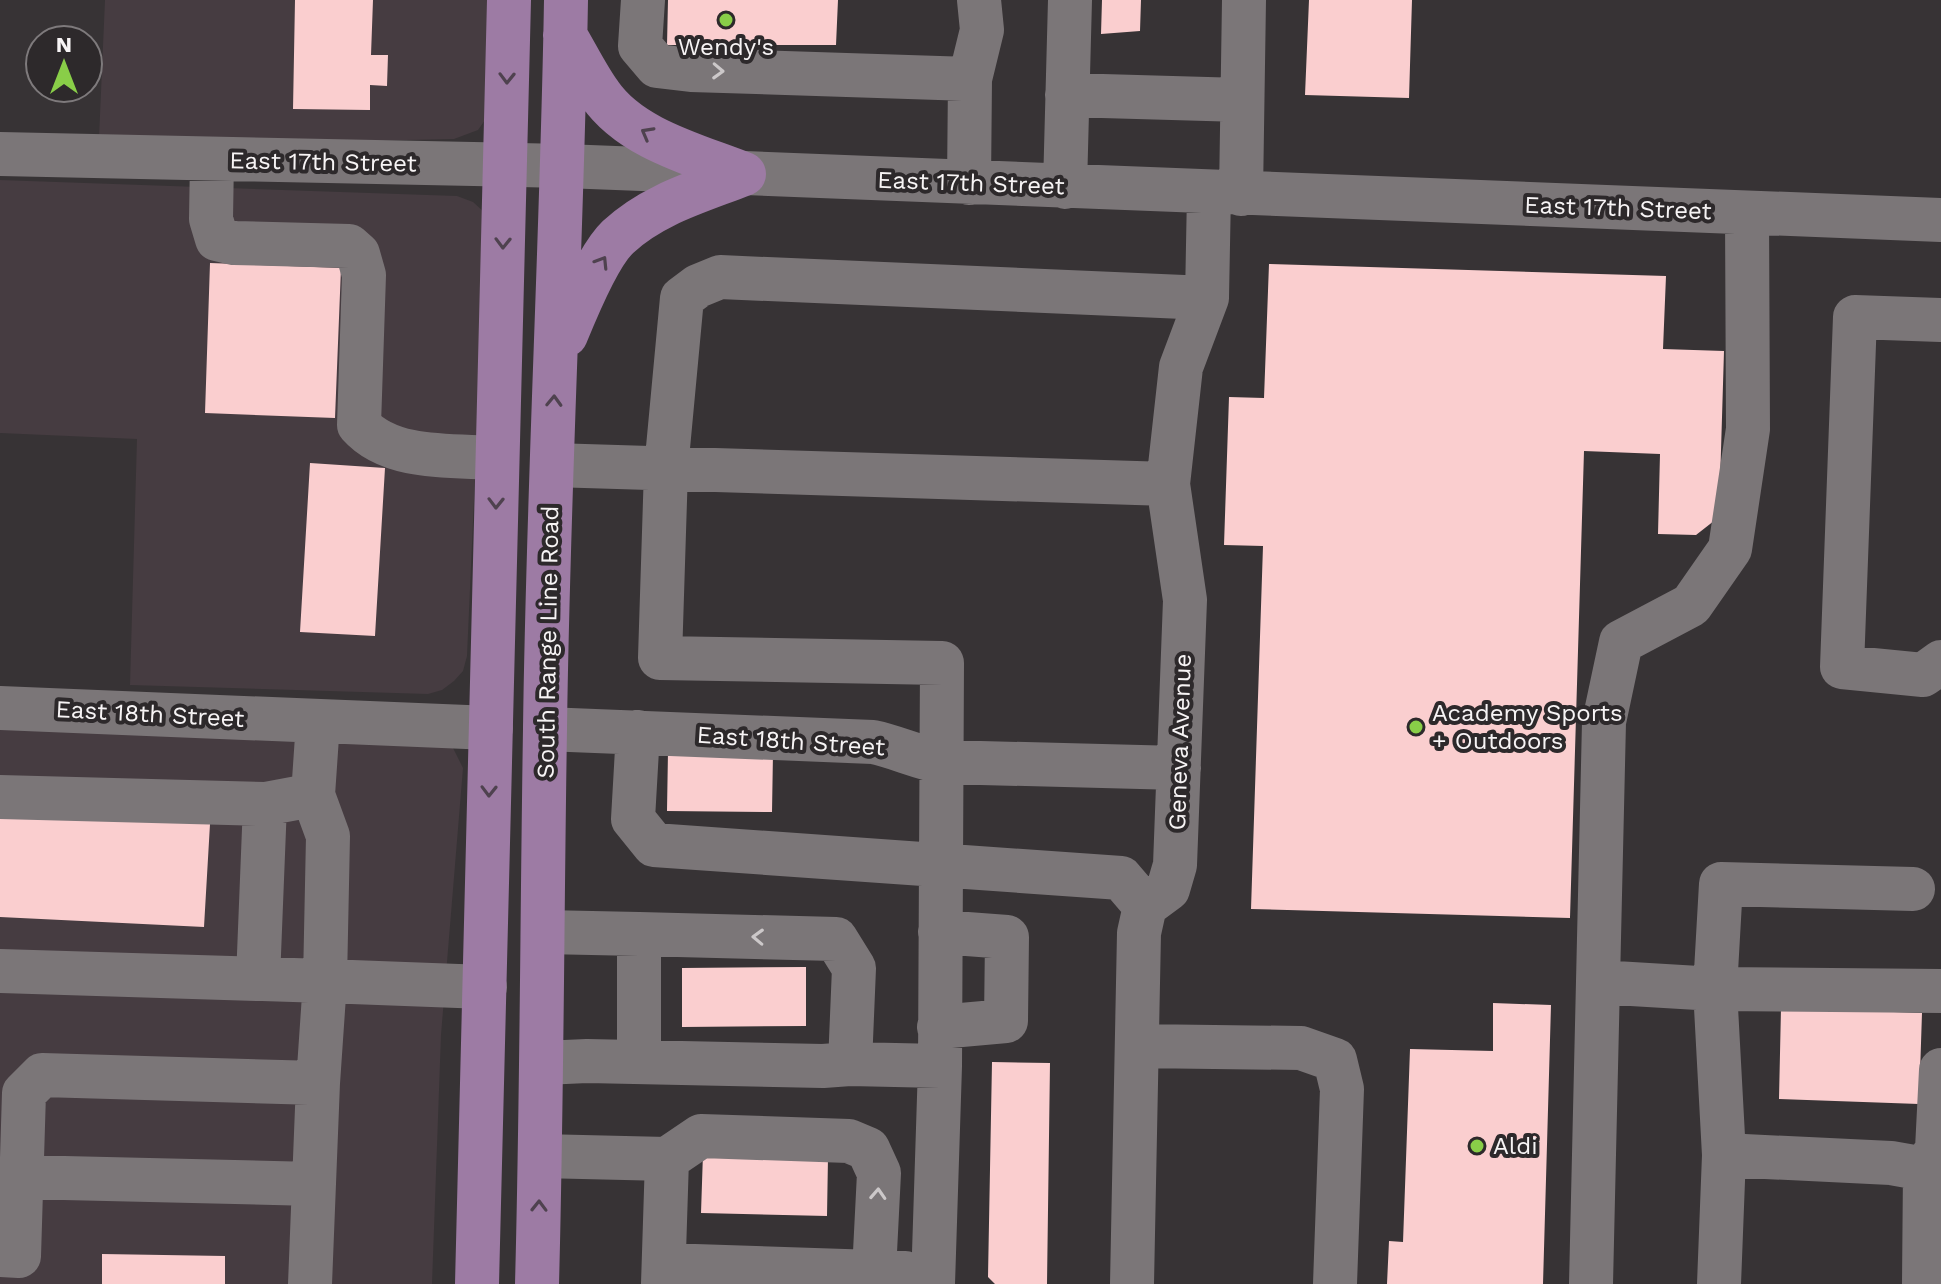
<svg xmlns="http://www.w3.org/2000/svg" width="1941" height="1284" font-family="'Work Sans',sans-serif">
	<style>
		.built { fill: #463c41 }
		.building { fill: #facecf }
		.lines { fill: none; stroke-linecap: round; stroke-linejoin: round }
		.minor { stroke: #7b7678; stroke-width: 44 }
		.major { stroke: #9d7ba4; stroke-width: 44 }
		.oneway { stroke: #ccc8c9 }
		.oneway2 { stroke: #4f424f }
		.poi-dot { fill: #89ce48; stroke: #2d292b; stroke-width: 3 }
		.labels { text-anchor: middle; stroke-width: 8; stroke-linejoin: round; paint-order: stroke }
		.poi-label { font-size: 24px; fill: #f7f4f5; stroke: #2d292b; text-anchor: start }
		.street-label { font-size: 24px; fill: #f7f4f5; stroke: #2d292b }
	</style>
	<rect width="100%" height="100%" fill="#373335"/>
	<path class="built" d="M105,0H492L485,120L478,130L454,139L225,144L99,138Z
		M0,180L457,196L473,202L484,212L486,230L467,656L463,671L454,681L442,690L428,694L130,685L137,439L0,433Z
		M0,724L452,746L463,768L441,1035L432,1284H0Z"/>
	<path class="building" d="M295,0H373L371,55H388L387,86L370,85V110L293,109Z
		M668,0H838L836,45H667Z
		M1102,0H1141L1140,31L1101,34Z
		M1309,0H1412L1409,98L1305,95Z
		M210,263L341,268L335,418L205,413Z
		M1269,264L1666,276L1663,349L1724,351L1719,517L1696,535L1658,534L1660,454L1584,451L1570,918L1251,909L1263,546L1224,545L1229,397L1264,398Z
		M310,463L385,468L375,636L300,632Z
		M668,751L773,753L772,812L667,811Z
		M0,813L210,824L204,927L0,917Z
		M806,967V1026L682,1027V968Z
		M1493,1003L1551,1005L1543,1284H1387L1389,1241L1403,1242L1410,1049L1493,1051Z
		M1781,1008L1922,1013L1919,1104L1779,1099Z
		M992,1062L1050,1063L1047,1284H995L988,1277Z
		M703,1153L828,1157L827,1216L701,1213Z
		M102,1254L225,1256V1284H102Z"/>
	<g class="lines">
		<path class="minor" d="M643,0L640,46L657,66L691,70L970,79L982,30L979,0
			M1067,95L1242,100
			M0,154L564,166L1941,220
			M212,159L211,219L217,239L234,243L349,246L358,254L364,275L359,425C391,461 453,455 497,458
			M969,183L970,79
			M1065,187L1070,0
			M1241,194L1244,0
			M1941,320L1855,317L1842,667L1923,675L1941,662
			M552,465L1168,484
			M0,708L491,728
			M545,729L873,742C897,747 919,758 943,762L1179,768
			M638,732L633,819L654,845L1121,878L1145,906
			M0,797L265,804L313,795
			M1913,889L1721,884L1715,989L1941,991
			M544,932L639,934V1062
			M0,971L325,981L328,836L313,795L318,722
			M258,979L265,804
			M1598,982L1715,989L1724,1155L1891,1163L1925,1169L1924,1284
			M939,1027L1006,1021L1007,937L940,932
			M1137,1046L1301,1048L1335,1060L1342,1089L1335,1284
			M543,1063L587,1061L823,1066L850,1064L854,968L836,939L639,934
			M850,1064L940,1066L933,1284
			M940,1066L942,663L660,658L666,469L682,298L698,286L720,277L1207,298
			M540,1156L667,1159L663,1284
			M667,1159L701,1136L849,1141L868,1149L879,1173L874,1272
			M1925,1169L1937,1149L1941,1070
			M21,1177L314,1184
			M0,1255L19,1256L24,1093L42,1075L318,1083L325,981L485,987
			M664,1265L905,1273
			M310,1284L318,1083
			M1132,1284L1139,933L1145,906L1168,889L1175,865L1185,600L1168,484L1181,367L1207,298L1209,193
			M1591,1284L1604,722L1621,642L1691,605L1730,549L1748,429L1747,213
			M1719,1284L1724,1155"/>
		<path class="major" d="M565,35C577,55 587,76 600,94C631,139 696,155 744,174
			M566,335C577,308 598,256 618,237C653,204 701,191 744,174
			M477,1284L509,0
			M537,1284C542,1099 542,914 545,729C548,486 562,243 566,0"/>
	</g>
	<defs><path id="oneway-chevron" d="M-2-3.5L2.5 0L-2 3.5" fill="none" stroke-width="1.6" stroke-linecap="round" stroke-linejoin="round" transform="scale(2)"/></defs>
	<g class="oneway">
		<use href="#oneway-chevron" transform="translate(718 71) rotate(2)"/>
		<use href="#oneway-chevron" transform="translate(758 937) rotate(-178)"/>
		<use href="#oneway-chevron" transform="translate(878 1194) rotate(-87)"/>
	</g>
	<g class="oneway2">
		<use href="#oneway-chevron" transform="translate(507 78) rotate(91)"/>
		<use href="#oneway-chevron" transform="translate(647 133) rotate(-151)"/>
		<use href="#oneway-chevron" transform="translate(503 243) rotate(91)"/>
		<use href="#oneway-chevron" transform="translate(602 262) rotate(-58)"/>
		<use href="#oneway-chevron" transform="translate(554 401) rotate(-88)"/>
		<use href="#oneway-chevron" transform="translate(496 503) rotate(91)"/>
		<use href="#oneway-chevron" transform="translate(489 791) rotate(91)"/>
		<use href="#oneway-chevron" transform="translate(539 1206) rotate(-89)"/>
	</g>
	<g class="poi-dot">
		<circle cx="726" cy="20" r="8"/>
		<circle cx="1416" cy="727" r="8"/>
		<circle cx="1477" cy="1146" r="8"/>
	</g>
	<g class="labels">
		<g class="poi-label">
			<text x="726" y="55" text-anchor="middle">Wendy's</text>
			<text x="1432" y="721">Academy Sports<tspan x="1432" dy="28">+ Outdoors</tspan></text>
			<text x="1493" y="1154">Aldi</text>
		</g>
		<g class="street-label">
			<text transform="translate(323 162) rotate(1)" y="8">East 17th Street</text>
			<text transform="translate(971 183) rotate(2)" y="8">East 17th Street</text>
			<text transform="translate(1618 208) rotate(2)" y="8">East 17th Street</text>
			<text transform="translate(548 642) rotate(-89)" y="8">South Range Line Road</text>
			<text transform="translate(150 714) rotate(3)" y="8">East 18th Street</text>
			<text transform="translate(791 741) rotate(4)" y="8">East 18th Street</text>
			<text transform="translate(1180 742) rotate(-88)" y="8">Geneva Avenue</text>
		</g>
	</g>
	<g transform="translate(64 64)"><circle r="38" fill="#2d292b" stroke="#7e7a7c" stroke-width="2"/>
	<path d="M0-6L14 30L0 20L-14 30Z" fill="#89ce48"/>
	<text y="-12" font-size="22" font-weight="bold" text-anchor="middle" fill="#f7f4f5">N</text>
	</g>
</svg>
